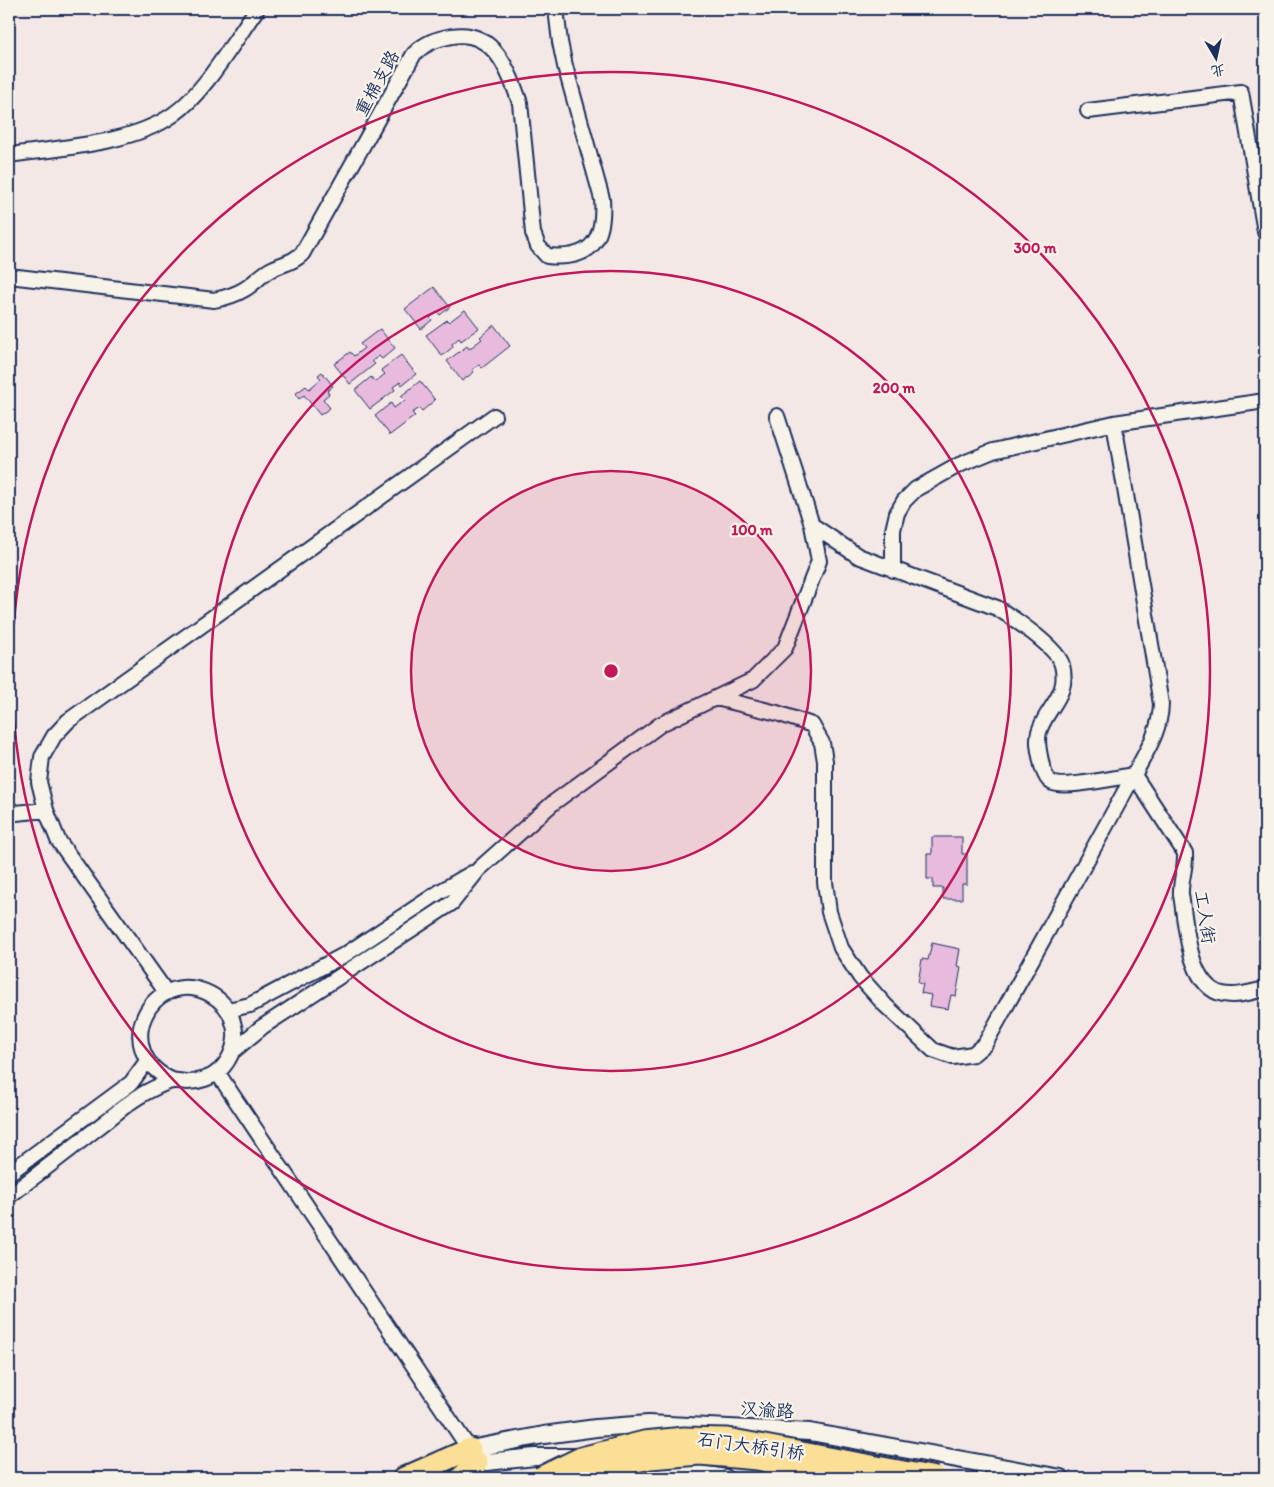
<svg xmlns="http://www.w3.org/2000/svg" width="1274" height="1487" font-family="Itim,'LXGW WenKai TC',sans-serif">
	<style>
		.building { fill: #e7bade; stroke: #1b2f5e }
		.lines { fill: none; stroke-linecap: round; stroke-linejoin: round }
		.minor-casing { stroke: #1b2f5e; stroke-width: 18 }
		.tertiary-casing { stroke: #1b2f5e; stroke-width: 20 }
		.primary-casing { stroke: #1b2f5e; stroke-width: 25 }
		.minor { stroke: #f7f3e8; stroke-width: 14 }
		.tertiary { stroke: #f7f3e8; stroke-width: 16 }
		.primary { stroke: #fbdf96; stroke-width: 21 }
		.primary-bridge-casing { stroke: #1b2f5e; stroke-width: 25; stroke-linecap: butt }
		.primary-bridge { stroke: #fbdf96; stroke-width: 21 }
		.ring { fill: none; stroke: #c2185b; stroke-width: 2.5 }
		.labels { text-anchor: middle; stroke-width: 4.5; stroke-linejoin: round; paint-order: stroke }
		.street-label { font-size: 18px; fill: #1b2f5e; stroke: #f7f3e8 }
		.centre { fill: #c2185b; stroke: #f7f3e8; stroke-width: 2.5 }
		.ring-label { font-size: 15px; text-anchor: middle; font-weight: bold; fill: #c2185b; stroke: #f7f3e8; stroke-width: 4.5; stroke-linejoin: round; paint-order: stroke }
	</style>
	<rect width="100%" height="100%" fill="#f4e8e6"/>
	<filter id="ink" filterUnits="userSpaceOnUse"><feTurbulence type="fractalNoise" baseFrequency=".02" numOctaves="2"/><feDisplacementMap in="SourceGraphic" scale="10" xChannelSelector="R" yChannelSelector="G"/><feConvolveMatrix kernelMatrix="1 2 1 2 8 2 1 2 1" color-interpolation-filters="sRGB"/></filter>
	<g filter="url(#ink)">
		<path class="building" d="M434,287L450,307L440,315L438,312L430,318L432,320L421,329L405,309Z
			M465,310L479,328L461,341L459,338L452,344L453,347L442,356L426,335L447,320L449,322Z
			M494,325L510,346L482,368L479,365L472,370L474,372L462,381L447,361L467,346L469,349L482,339L480,337Z
			M380,329L395,348L382,359L379,356L372,361L375,364L350,384L334,364L350,352L354,356L364,348L360,344Z
			M401,355L416,374L402,385L400,382L393,387L395,390L370,409L355,390L371,377L375,382L385,374L381,370Z
			M322,372L333,386L327,391L329,394L323,399L330,408L320,415L304,395L299,399L295,394L306,386L309,389L321,379L318,375Z
			M420,381L435,400L422,411L420,408L412,413L415,416L390,435L375,416L391,403L394,408L405,400L401,396Z
			M932,837H962V854H967V884H962V899H943V888H933V879H927V854H932Z
			M932,943L960,949L957,966L961,967L956,996L951,995L948,1009L929,1006L931,995L921,993L923,984L918,983L922,959L928,960Z"/>
		<g class="lines">
			<defs>
				<path id="minor" d="M1088,111L1241,92L1265,232
					M9,155C59,148 133,144 174,114C205,92 234,41 257,9
					M9,276L214,300C225,298 235,295 245,289C255,283 262,273 274,268C287,262 290,264 302,254L414,54C425,43 436,39 452,36C494,29 509,71 520,103L533,233L538,246L547,256C591,260 605,241 602,199L565,66L560,42L556,9
					M812,525L858,556L997,608C1012,617 1058,648 1062,665C1070,696 1046,707 1039,732C1036,743 1040,755 1042,766C1044,771 1045,778 1051,782C1061,790 1119,777 1134,775
					M893,570V530L897,513L904,501L916,489L959,465L993,451L1114,423L1265,401
					M716,698L777,713L812,725L822,743L825,761V882L829,912L841,948L860,977L885,1005L933,1050L953,1057L973,1054L985,1044L1134,775C1147,750 1160,732 1161,704L1114,423
					M1134,775L1185,853C1186,868 1180,881 1181,895C1186,923 1188,987 1223,994C1237,997 1252,992 1265,989
					M9,809L16,813L46,810
					M166,992L58,840L46,810L39,782L42,757L54,736L68,721L494,416
					M228,1010L250,1005L346,954L441,891L472,873
					M232,1052L262,1027L452,903L479,869L553,803L661,724L753,680L785,648L819,561L812,525L777,416
					M217,1072L474,1456
					M9,1173L131,1083L147,1061
					M9,1196C38,1174 67,1152 96,1129C110,1119 123,1106 138,1097C146,1092 163,1083 173,1081C177,1080 183,1082 188,1082C198,1082 211,1078 219,1071C232,1059 239,1039 233,1022C230,1010 221,1000 210,994C151,964 107,1053 174,1081"/>
				<path id="tertiary" d="M461,1455L470,1449L544,1435L596,1428L648,1424L810,1432L1061,1478
					M641,1464L725,1478
					M468,1469L477,1463L535,1457H579"/>
				<path id="primary" d="M404,1478L470,1449
					M461,1478L477,1463"/>
			</defs>
			<use href="#minor" class="minor-casing"/>
			<use href="#tertiary" class="tertiary-casing"/>
			<use href="#primary" class="primary-casing"/>
			<use href="#minor" class="minor"/>
			<use href="#tertiary" class="tertiary"/>
			<use href="#primary" class="primary"/>
			<defs>
				<path id="primary-bridge" d="M540,1478L581,1458L644,1442L684,1438L727,1439L936,1478
					M574,1478L588,1472L650,1458L700,1454L757,1459L851,1478"/>
			</defs>
			<use href="#primary-bridge" class="primary-bridge-casing"/>
			<use href="#primary-bridge" class="primary-bridge"/>
		</g>
	</g>
	<circle cx="611" cy="671" r="200" fill="#c2185b" fill-opacity=".12"/>
	<g class="ring">
		<circle cx="611" cy="671" r="200"/>
		<circle cx="611" cy="671" r="400"/>
		<circle cx="611" cy="671" r="599"/>
	</g>
	<g class="labels">
		<g class="street-label">
			<text transform="translate(377 83) rotate(-61)" y="6">重棉支路</text>
			<text transform="translate(1205 917) rotate(81)" y="6">工人街</text>
			<text transform="translate(767 1410) rotate(3)" y="6">汉渝路</text>
			<text transform="translate(751 1446) rotate(8)" y="6">石门大桥引桥</text>
		</g>
	</g>
	<circle cx="611" cy="671" r="8" class="centre"/>
	<g class="ring-label">
		<text x="1035" y="253">300 m</text>
		<text x="894" y="393">200 m</text>
		<text x="752" y="535">100 m</text>
	</g>
	<rect width="1274" height="1487" fill="none" stroke="#f7f3e8" stroke-width="30"/>
	<rect x="15" y="15" width="1244" height="1457" fill="none" stroke="#1b2f5e" stroke-width="2" filter="url(#ink)"/>
	<g transform="translate(1216 58) rotate(171)" stroke="#f7f3e8" stroke-width="4" paint-order="stroke">
	<path d="M0-4L9 19L0 12L-9 19Z" fill="#1b2f5e"/>
	<text y="-8" font-size="14" font-weight="bold" text-anchor="middle" fill="#1b2f5e">北</text>
	</g>
</svg>
